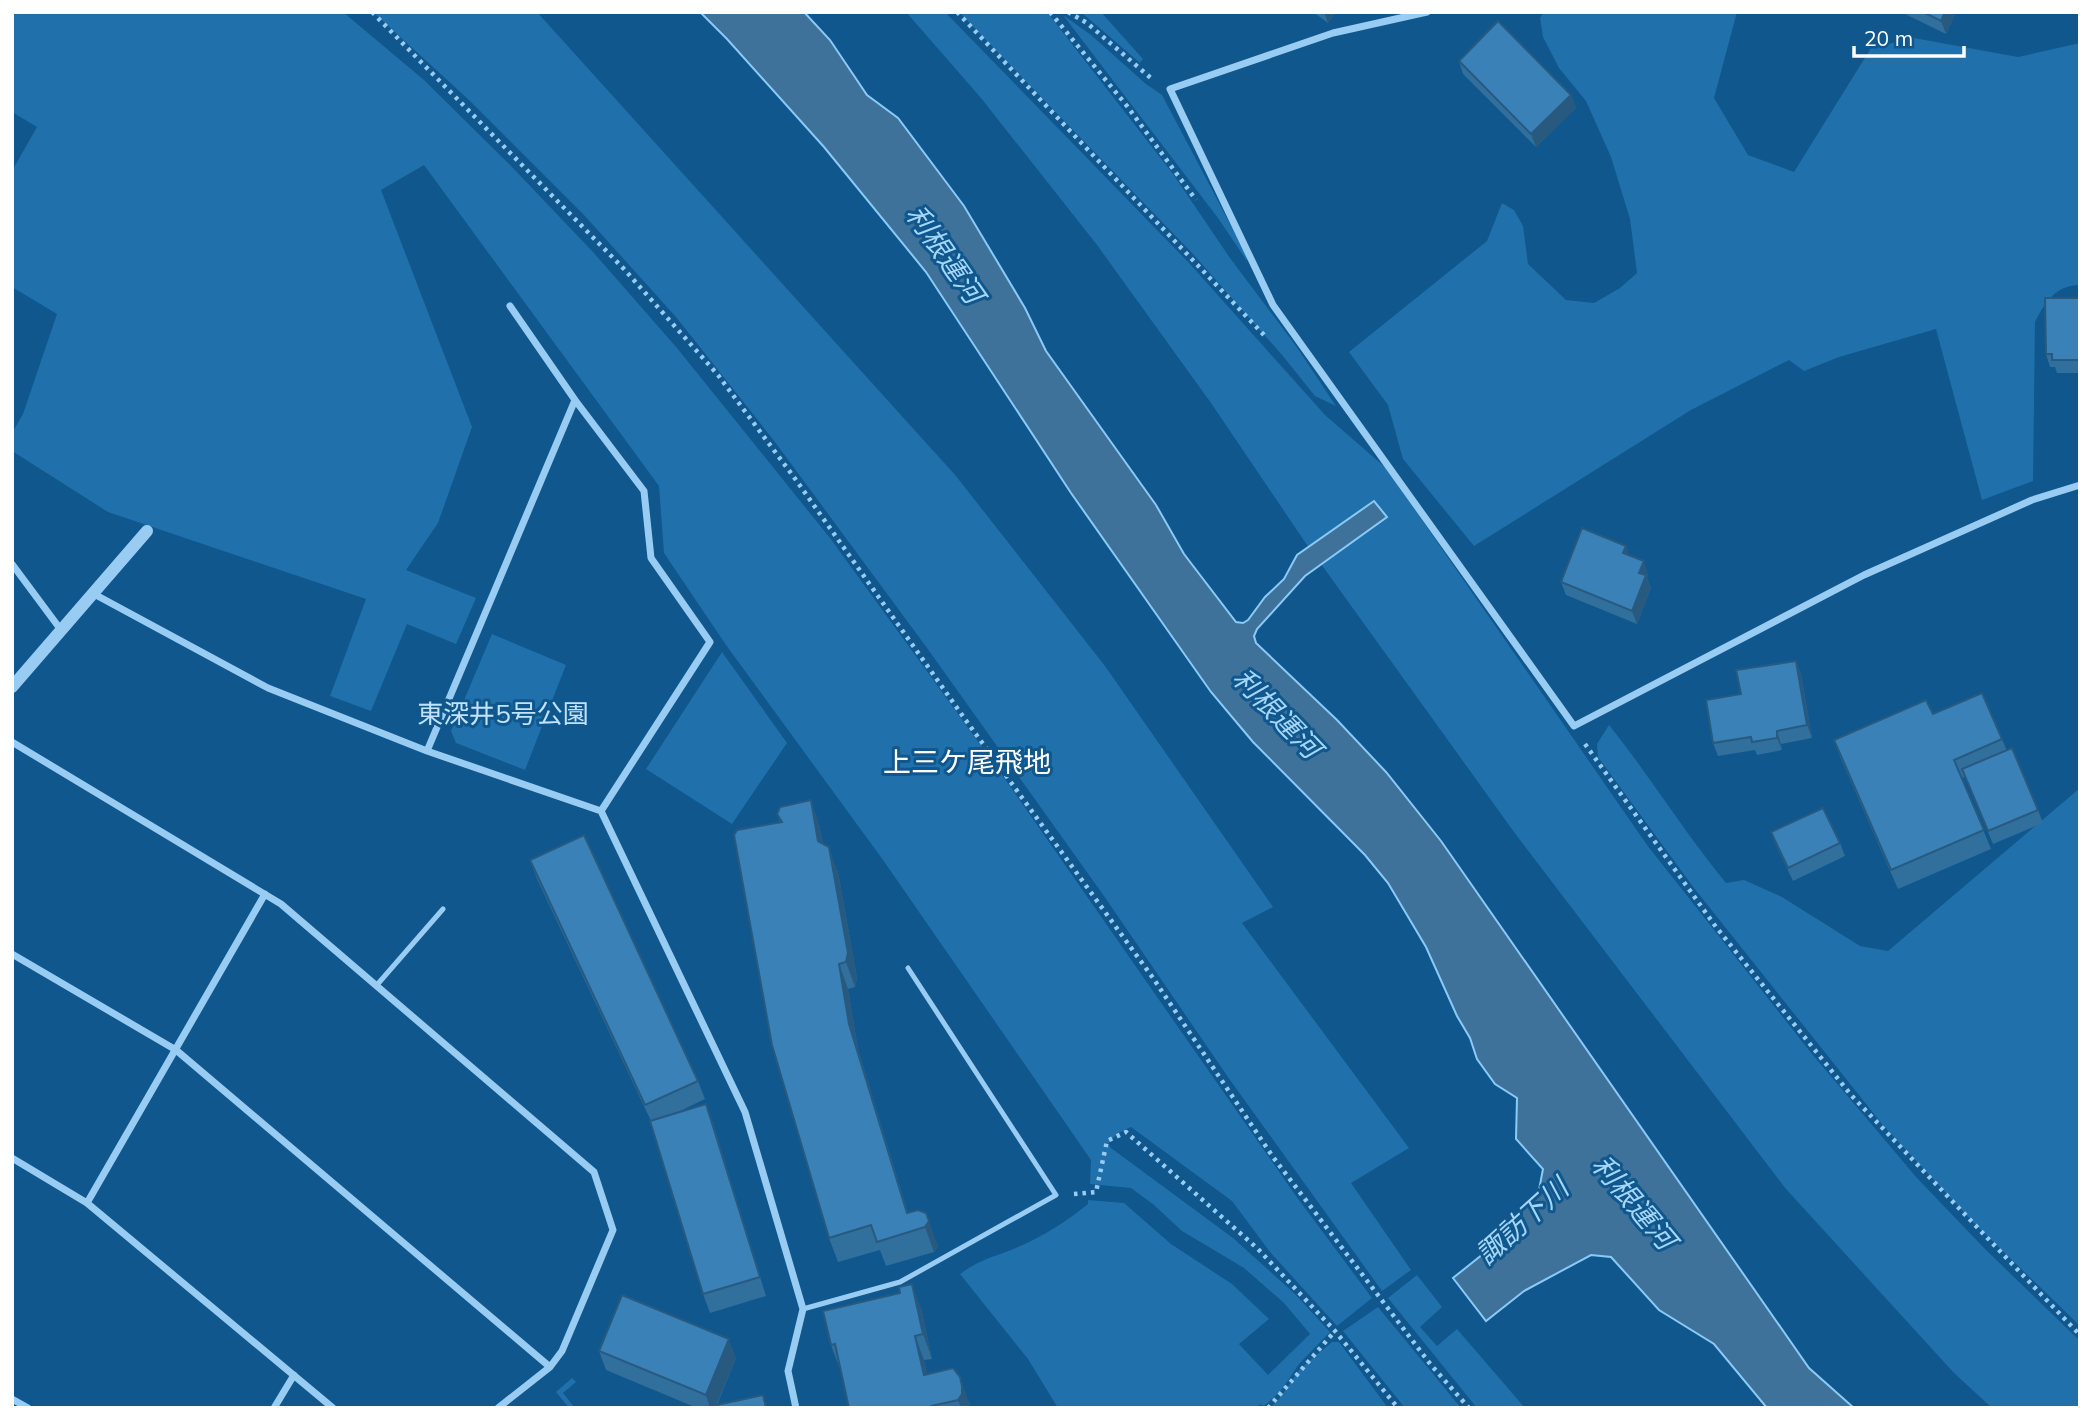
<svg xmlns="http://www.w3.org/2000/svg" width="2092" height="1420" font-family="Mulish,'Noto Sans JP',sans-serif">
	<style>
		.green { fill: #1f70ab }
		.water { fill: #3e729a; stroke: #8acaf6; stroke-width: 2 }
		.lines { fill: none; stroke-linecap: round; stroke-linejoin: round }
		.path { stroke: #99ccf2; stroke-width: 4.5; stroke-dasharray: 3.5 5; stroke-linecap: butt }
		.service { stroke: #99ccf2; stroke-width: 5 }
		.minor { stroke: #99ccf2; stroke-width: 7 }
		.tertiary { stroke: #99ccf2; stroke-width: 12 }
		.wall { fill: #316f9d }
		.shaded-wall { fill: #285a80 }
		.building { fill: #3981b7; stroke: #285a80; stroke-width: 2 }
		.labels { text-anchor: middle; stroke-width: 6; stroke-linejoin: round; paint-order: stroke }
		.park-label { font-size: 26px; fill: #c0e3fd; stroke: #10578d }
		.water-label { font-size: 28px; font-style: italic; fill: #a4d6f9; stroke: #10578d }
		.neighbourhood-label { font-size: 28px; fill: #fff; stroke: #10578d }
	</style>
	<rect width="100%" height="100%" fill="#10578d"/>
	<path class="green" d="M12,12H343L424,80L512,167L593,252L677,348L830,538L998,769L1296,1196L1372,1298L1337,1326L1270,1252L1232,1201L1131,1127L1118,1133L1108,1144L1111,1148L1233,1238L1295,1294L1330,1332L1299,1364L1280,1392L1264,1406L1260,1404L1256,1408H1058L1028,1359L960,1274C982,1258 995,1257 1018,1247C1044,1236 1067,1221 1088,1204V1200L1124,1203L1171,1244L1232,1284L1269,1319L1239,1344L1268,1375L1310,1334L1284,1303L1244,1268L1182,1231L1154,1205L1131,1188L1090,1184L1091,1160L883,860L726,645L664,553L659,486L424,165L381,190L472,427L438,523L406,570L476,598L456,644L407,624L371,711L330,696L366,599L108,512L12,451V433L23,414L57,314L12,287V171L37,127L12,112Z
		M373,12H537L956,476L1105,666L1273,907L1242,923L1409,1148L1351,1183L1411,1270L1382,1291L1230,1080L1104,896L927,648L775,442L676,317L584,215L469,100Z
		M906,12H945L1190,264L1325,415L1386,468L1647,845L1812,1054L1917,1178L1985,1249L2080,1341V1408H1992L1954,1373L1786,1189L1514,832L1321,564L1387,516L1374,502L1309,548L1211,403L1097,245L981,98Z
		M959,12H1047L1173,174L1230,258L1296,346L1336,406L1315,396L1282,355L1194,255Z
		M1081,12H1101L1143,59L1140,63Z
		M1544,12H1737L1714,98L1748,155L1794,172L1871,48L1914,38L2018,57L2080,43V285C2056,285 2045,302 2035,322L2033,481L1982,500L1936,329L1839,357L1804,371L1789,360L1691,410L1474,546L1403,459L1388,405L1349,352L1487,241L1502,203L1514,210L1523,226L1528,264L1566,300L1594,303L1620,288L1637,273L1630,219L1611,157L1586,101L1559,68L1543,37L1540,18Z
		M1063,15L1091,35L1146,84L1162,95L1247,256V261L1218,218Z
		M492,634L566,665L525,770L456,743L451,731Z
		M722,652L787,743L732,824L646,769Z
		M1609,725C1650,776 1684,832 1726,883L1744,880L1782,897L1860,946L1888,951L2080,788V1326L1973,1222L1882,1124L1694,888L1598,757L1597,744Z
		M1417,1275L1442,1307L1420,1327L1437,1346L1457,1329L1525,1408H1477L1388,1298Z
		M1378,1307L1461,1408H1405L1343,1331Z
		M1332,1342H1339L1388,1408H1270L1280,1398L1300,1369Z
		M572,1378L576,1382L563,1393L575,1408H569L556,1392Z"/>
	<path class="water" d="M700,12H804L830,40L867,95L898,118L964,206L1025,308L1046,351L1156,505L1184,554L1236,622L1243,623L1248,620L1265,597L1284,579L1297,555L1374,501L1387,517L1305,576L1257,629L1254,636L1256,643L1337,720L1386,772L1441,841L1809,1368L1854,1408H1767L1714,1344L1659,1310L1611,1257L1591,1255L1524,1291L1486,1321L1453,1278L1488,1250L1539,1190L1543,1169L1516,1139L1517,1098L1495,1084L1477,1059L1470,1038L1457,1016L1426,947L1388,883L1365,855L1253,742L1211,692L1071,493L926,272L824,147L727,39Z"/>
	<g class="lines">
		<path class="path" d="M372,12L624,269L718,375L796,480L962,715L1153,978L1273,1157L1431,1365L1469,1408
			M957,12L1264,335
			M1050,12L1127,106L1196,200
			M1068,12L1087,23L1152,79
			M1585,744L1716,927L1851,1095L2080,1335
			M1074,1194L1096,1192L1107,1141L1126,1132L1258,1249L1335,1331L1398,1408
			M1268,1408L1335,1331"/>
		<path class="service" d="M376,986L443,909
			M803,1309L900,1282L1056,1195L908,968"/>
		<path class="minor" d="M1427,12L1333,33L1170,89L1273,305L1574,726L1864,575L2032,500L2080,485
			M510,306L575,400L644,491L651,558L710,642L601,811
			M12,564L61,630
			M94,594L268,688L427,751L601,811L745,1112L803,1309L788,1371L796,1408
			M12,742L281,904L594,1172L613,1230L562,1351L550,1367L498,1408
			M427,751L575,400
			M12,954L176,1050L550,1367
			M12,1158L87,1203L333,1408
			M87,1203L265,894
			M12,1399L28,1408
			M274,1408L294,1375"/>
		<path class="tertiary" d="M12,687L147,531"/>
	</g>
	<path class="wall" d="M1313,12H1336L1328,23Z
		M1901,12H1956L1946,34Z
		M1459,61L1571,95L1576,108L1536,147L1463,74Z
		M2080,298V373H2057L2055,367H2050L2046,354Z
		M1629,555L1648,574L1647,578L1651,588L1637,624L1566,595L1561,582Z
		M1796,661L1801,674L1812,738L1781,744L1782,750L1757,755L1755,750L1718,756L1713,743L1741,694Z
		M1933,714L2002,739L2007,751L2038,810L2043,823L1993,844L1965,777L1962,778L1991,849L1898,889L1841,759L1834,740Z
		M777,814L819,824L823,844L838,872L857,978L855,987L848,989L858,1049L908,1213L918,1210L938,1246L934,1252L886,1266L880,1250L838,1262L829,1238L780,822Z
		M1771,832L1840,843L1845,856L1793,881L1776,845Z
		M530,860L698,1081L705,1099L674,1114L713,1123L766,1296L710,1313L703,1294L651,1121L537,879Z
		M921,1308L932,1359L924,1360L927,1374L969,1402L971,1408H849L841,1369H840L831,1345Z
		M599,1351L736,1358L717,1405L768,1408H697L606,1370Z"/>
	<path class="shaded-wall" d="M1324,12H1336L1328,23Z
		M1945,12H1956L1946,34L1941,21Z
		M1571,95L1576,108L1536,147L1531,134Z
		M1626,546L1631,559L1623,553Z
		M1644,561L1648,574L1647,578L1651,588L1637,624L1632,611L1639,573Z
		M1796,661L1801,674L1812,738L1807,725Z
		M1777,731L1781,744L1782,750L1777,738Z
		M811,800L819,824L827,866L818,841Z
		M829,847L838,872L857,978L855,987L846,962Z
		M839,964L848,989L858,1049L913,1231L907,1213L849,1024Z
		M706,1104L713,1123L766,1296L760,1277Z
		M929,1221L938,1246L934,1252L925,1227Z
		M912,1284L921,1308L932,1359L923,1334Z
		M915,1336L924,1360L933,1399L924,1375Z
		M729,1339L736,1358L715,1408H710L706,1395Z
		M960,1377L969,1402L971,1408H961L958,1400Z"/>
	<path class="building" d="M1923,12H1945L1941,21Z
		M1498,21L1571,95L1531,134L1459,61Z
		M2045,298H2080V360H2052V354H2046Z
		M1582,528L1626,546L1623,553L1644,561L1639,573L1646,575L1632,611L1561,582Z
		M1796,661L1807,725L1777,731V738L1752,742L1751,737L1713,743L1706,700L1741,694L1736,670Z
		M1982,693L2002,739L1954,760L1984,830L1891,870L1834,740L1926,700L1933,714Z
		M2012,748L2038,810L1988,831L1962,769Z
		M811,800L818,841L829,847L848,953L846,962L839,964L849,1024L907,1213L918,1210L926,1213L929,1221L925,1227L877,1242L871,1225L829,1238L772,1045L734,835L737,830L782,822L777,814L780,807Z
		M1823,808L1840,843L1788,868L1771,832Z
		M584,835L698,1081L645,1105L530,860Z
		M706,1104L760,1277L703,1294L650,1121Z
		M912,1284L923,1334L915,1336L924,1375L953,1368L960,1377L962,1386V1394L958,1400L931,1406V1408H849L835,1344L831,1345L823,1311L900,1293L899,1287Z
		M622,1295L729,1339L706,1395L599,1351Z
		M763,1395L766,1408H703Z"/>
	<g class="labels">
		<g class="park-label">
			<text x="503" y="723">東深井5号公園</text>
		</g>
		<g class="water-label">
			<text transform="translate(945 254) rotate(55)" y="10">利根運河</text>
			<text transform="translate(1277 713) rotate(46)" y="10">利根運河</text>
			<text transform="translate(1634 1202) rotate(50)" y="10">利根運河</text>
			<text transform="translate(1522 1221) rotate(-42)" y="10">諏訪下川</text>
		</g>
		<g class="neighbourhood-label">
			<text x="967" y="772">上三ケ尾飛地</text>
		</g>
	</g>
	<rect width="2092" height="1420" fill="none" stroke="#ffffff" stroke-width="28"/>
	<path d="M1854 46v10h110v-10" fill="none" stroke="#ffffff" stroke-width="3.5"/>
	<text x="1864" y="46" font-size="21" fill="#ffffff" stroke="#10578d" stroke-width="5" paint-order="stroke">20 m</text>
</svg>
